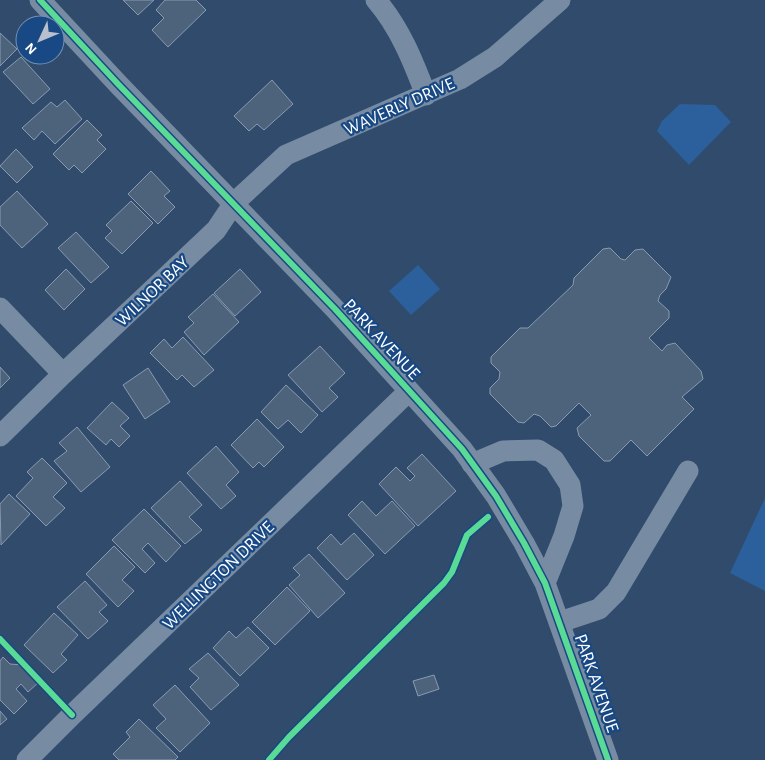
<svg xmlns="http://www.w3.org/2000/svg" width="765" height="760" font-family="'Alegreya Sans',sans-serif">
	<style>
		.green { fill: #2b609c }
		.building { fill: #4d637c; stroke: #8a9bb0 }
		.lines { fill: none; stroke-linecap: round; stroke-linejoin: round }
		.minor { stroke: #778ba2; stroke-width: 21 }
		.cycleway-casing { stroke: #184984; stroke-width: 9 }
		.cycleway { stroke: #5adb95; stroke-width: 6 }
		.labels { text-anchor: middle; stroke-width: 4.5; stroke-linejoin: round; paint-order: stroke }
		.street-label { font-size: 18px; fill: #fff; stroke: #184984 }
	</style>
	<rect width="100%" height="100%" fill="#304b6c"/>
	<path class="green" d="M680,104L715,105L731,122L689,165L657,131L662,121Z
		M418,265L440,289L411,315L389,291Z
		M765,498V591L730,573Z"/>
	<path class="building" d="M123,0H154L138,15Z
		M165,0H196L206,10L168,47L152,30L164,18L156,10Z
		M0,33L17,49L0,66Z
		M21,57L50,89L33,104L3,72Z
		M272,80L293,104L264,130L257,124L249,131L234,116Z
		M65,100L82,119L55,144L42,131L34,140L22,128L51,102L57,107Z
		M87,120L102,135L97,140L106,149L82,173L74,165L69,170L53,154Z
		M16,149L33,167L17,183L0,166Z
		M151,171L170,191L164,196L175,207L158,224L128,194Z
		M17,191L48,224L22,248L0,225V207Z
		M131,201L153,223L122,254L105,238L112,231L106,225Z
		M76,232L109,267L91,283L58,248Z
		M610,248L621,259L625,260L635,250L643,249L671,277L666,289L660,295L658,301L669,311V318L649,338L662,351L667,345L675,343L701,371L703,379L682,397L694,409L647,456L631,440L610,461H604L579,436L577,428L591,415L579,403L556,426L551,427L540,416L534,414L524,423L518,422L490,394V388L499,379L500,372L491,363V357L520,328H528L573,285L574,278L603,249Z
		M66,269L85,289L64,310L45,290Z
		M240,269L261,292L235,316L214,293Z
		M213,294L239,322L204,355L184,332L194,323L188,317Z
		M183,337L214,370L194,387L182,375L177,380L150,353L164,339L172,348Z
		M320,346L345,373L329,388L338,397L322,412L288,375Z
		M0,367L10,378L0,388Z
		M148,368L170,402L145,419L123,385Z
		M286,385L318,415L301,433L288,420L278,429L261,412Z
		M112,402L129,418L120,426L130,436L119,447L111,439L106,445L87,428Z
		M257,419L284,447L264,467L259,462L253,468L231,445Z
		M77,427L110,467L81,492L54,461L67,451L59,443Z
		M216,446L239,472L226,485L236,496L221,509L187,473Z
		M422,454L456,491L418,526L379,484L396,467L410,481L415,476L407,468Z
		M42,458L67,483L53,497L65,508L46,526L16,496L33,478L27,472Z
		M180,481L202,505L189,517L202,530L185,544L151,508Z
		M9,494L30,514L1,545L0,504Z
		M362,501L376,516L392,501L415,526L385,554L348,515Z
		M144,509L181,546L166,562L148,543L142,549L155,563L145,573L112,540Z
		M354,533L374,555L347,580L317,548L331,534L341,545Z
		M114,546L135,567L122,580L134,591L118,607L86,574Z
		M309,554L345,593L318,618L289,585L300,575L293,568Z
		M85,581L107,605L99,612L108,621L88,639L57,607Z
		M287,587L310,611L275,645L252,622Z
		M54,613L78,635L61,654L67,660L53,673L24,645Z
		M248,627L269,648L240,676L213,648L229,631L236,638Z
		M208,653L239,685L211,710L190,687L199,678L189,669Z
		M3,657L10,664L23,665L39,682L28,692L21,684L16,689L27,701L14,714L0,700V661Z
		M434,675L439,689L418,696L413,681Z
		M175,685L210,723L180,752L156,728L166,719L153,705Z
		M0,711L7,719L0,725Z
		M139,719L178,757L175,760H119L113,754L130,737L126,732Z"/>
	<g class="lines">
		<path class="minor" d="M40,0L118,84L335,309L462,449L496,496L524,543L545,583L608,760
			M376,0C400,28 413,61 426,95
			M0,308L63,374
			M0,436L63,374L216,230L234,203L286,155L460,79L495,57L560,0
			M472,464L503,451L538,450L554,460L570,485L573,506L564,536L545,583
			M560,622L599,609L616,592L688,471
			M27,760L72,715L409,391"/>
		<defs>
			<path id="cycleway" d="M40,0L118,84L335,309L462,449L496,496L524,543L545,583L608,760
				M0,639L72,715
				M269,760L289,737L444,583L452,572L467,535L488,517"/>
		</defs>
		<use href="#cycleway" class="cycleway-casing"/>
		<use href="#cycleway" class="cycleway"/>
	</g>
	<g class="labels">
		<g class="street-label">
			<text transform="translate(399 106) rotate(-24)" y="6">WAVERLY DRIVE</text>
			<text transform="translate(152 291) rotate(-43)" y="6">WILNOR BAY</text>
			<text transform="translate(382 339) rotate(47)" y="6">PARK AVENUE</text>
			<text transform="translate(218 575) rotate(-44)" y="6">WELLINGTON DRIVE</text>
			<text transform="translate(597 683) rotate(71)" y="6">PARK AVENUE</text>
		</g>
	</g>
	<g transform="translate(40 40) rotate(226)"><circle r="24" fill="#184984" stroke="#7492b5"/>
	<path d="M0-4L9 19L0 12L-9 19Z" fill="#b7c0cc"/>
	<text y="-8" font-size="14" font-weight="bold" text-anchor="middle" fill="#ffffff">N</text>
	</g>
</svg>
